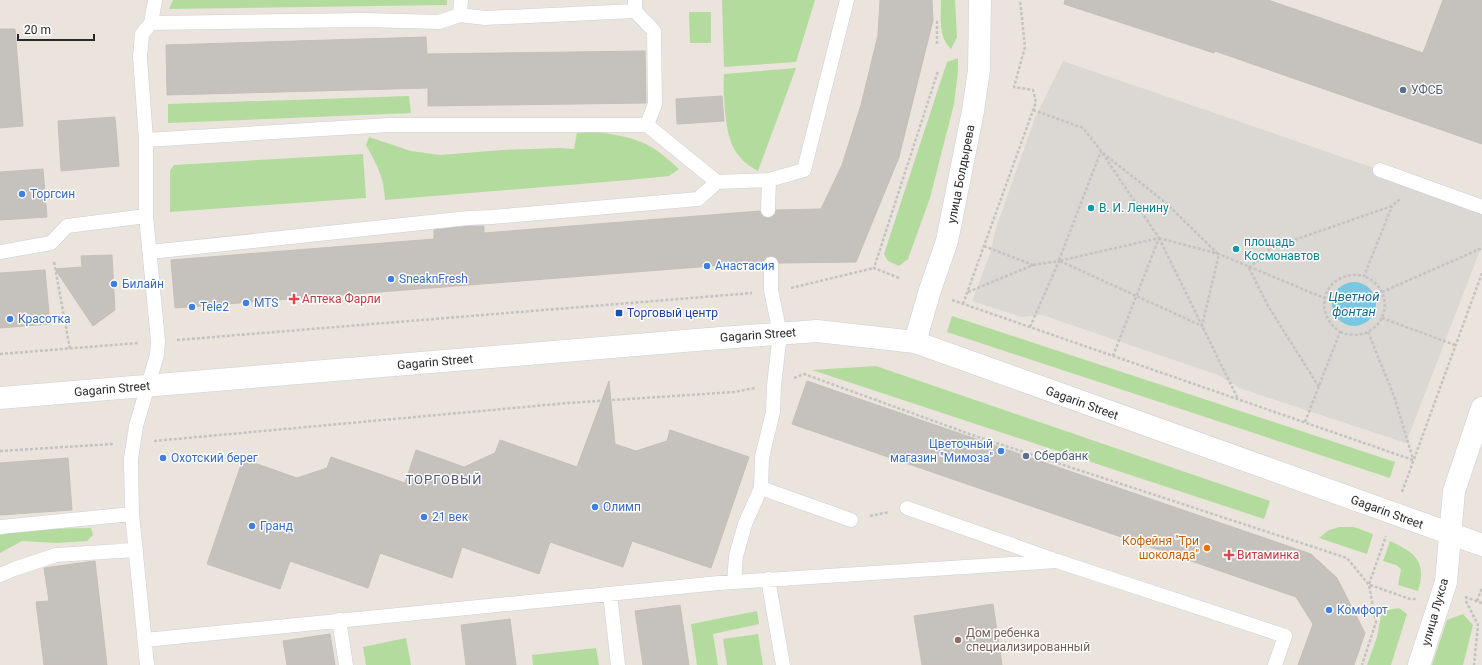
<svg xmlns="http://www.w3.org/2000/svg" width="1482" height="665" font-family="Roboto,sans-serif">
	<style>
		.green { fill: #b4db9e }
		.plaza { fill: #dbd7d3 }
		.water { fill: #79c8e2 }
		.building { fill: #c5c1bc; stroke: #c5bfb6 }
		.lines { fill: none; stroke-linecap: round; stroke-linejoin: round }
		.lane-casing { stroke: #cbced9; stroke-width: 15 }
		.street-casing { stroke: #cbced9; stroke-width: 23 }
		.secondary-casing { stroke: #cbced9; stroke-width: 23 }
		.path { stroke: #c3c3c3; stroke-width: 2.5; stroke-dasharray: 3 2; stroke-linecap: butt }
		.lane { stroke: #fff; stroke-width: 14 }
		.street { stroke: #fff; stroke-width: 22 }
		.secondary { stroke: #fff; stroke-width: 22 }
		.service-dot { fill: #5c6f8a; stroke: #fff; stroke-width: 1.5 }
		.shop-dot { fill: #3f7fe0; stroke: #fff; stroke-width: 1.5 }
		.culture-dot { fill: #0f9aa8; stroke: #fff; stroke-width: 1.5 }
		.health-dot { fill: #e0444e; stroke: #fff; stroke-width: 1.5 }
		.transit-dot { fill: #1a4fb4; stroke: #fff; stroke-width: 1.5 }
		.food-dot { fill: #e8710a; stroke: #fff; stroke-width: 1.5 }
		.education-dot { fill: #8d6e63; stroke: #fff; stroke-width: 1.5 }
		.labels { text-anchor: middle; stroke-width: 3; stroke-linejoin: round; paint-order: stroke }
		.service-label { font-size: 12px; fill: #4e5e75; stroke: #fff; text-anchor: start }
		.street-label { font-size: 12px; fill: #292929; stroke: #fff }
		.shop-label { font-size: 12px; fill: #366cbe; stroke: #fff; text-anchor: start }
		.culture-label { font-size: 12px; fill: #0d838f; stroke: #fff; text-anchor: start }
		.health-label { font-size: 12px; fill: #be3a42; stroke: #fff; text-anchor: start }
		.transit-label { font-size: 12px; fill: #164399; stroke: #fff; text-anchor: start }
		.food-label { font-size: 12px; fill: #c56008; stroke: #fff; text-anchor: end }
		.education-label { font-size: 12px; fill: #785e54; stroke: #fff; text-anchor: start }
		.water-label { font-size: 13px; font-style: italic; fill: #1a678c; stroke: #fff }
		.neighbourhood-label { font-size: 13px; letter-spacing: 1px; fill: #4e5675; stroke: #fff }
	</style>
	<rect width="100%" height="100%" fill="#eae4dc"/>
	<path class="green" d="M173,0H447V5L169,9Z
		M722,0H815L796,62L724,67Z
		M941,0H955L957,37L951,49C938,37 941,17 941,0Z
		M689,12H711V43H690Z
		M958,58V72L954,104L930,198L908,259L899,266L888,261L884,254L947,62Z
		M796,68L758,171C732,157 728,139 725,111C724,98 723,86 724,74Z
		M409,96L411,113L168,123V104Z
		M596,132C611,134 627,136 641,142C656,148 668,159 679,169L669,176L629,180L385,200C384,177 377,165 366,145L369,137L411,151L440,155L502,150L560,148L574,149L577,133Z
		M363,154L366,198L170,212V171L174,165Z
		M952,316L1395,462L1390,478L947,332Z
		M876,366L1270,501L1264,519L812,370Z
		M1340,527H1354L1373,534L1367,554L1319,538L1329,530Z
		M91,528L93,535L87,541L56,543L22,541L0,553V535L34,529Z
		M1390,541C1416,553 1427,562 1418,591L1398,585L1401,569L1396,565L1383,561Z
		M1399,608L1407,614L1391,665H1367L1377,637L1382,611Z
		M757,611L759,624L713,634L718,665H697L691,624Z
		M1463,614L1473,625L1463,665H1432L1447,620Z
		M758,634L763,665H727L723,639Z
		M406,638L411,665H366L363,647Z
		M596,648L599,665H533L532,655Z"/>
	<path class="plaza" d="M1063,61L1482,205V245L1406,443L1242,389L1218,375L1042,315L1022,317L972,301L990,254L996,228L1035,118Z"/>
	<path class="water" d="M1332 304a22 22 0 1 1 44 0a22 22 0 1 1-44 0Z"/>
	<path class="building" d="M880,0H932L933,20L899,157L856,262L779,263L776,257L771,256L766,257L763,263H750L175,308L171,260L434,239V230L469,226H484V233L760,211L763,217L768,218L775,215L776,210L821,209L842,165L861,105L878,35Z
		M1065,0H1268L1423,53L1443,0H1482V144L1215,51L1214,53L1064,4Z
		M0,29H15L23,126L0,128Z
		M426,37L427,54L645,51L646,103L428,106V88L167,95L166,45Z
		M722,96L724,121L677,124L676,99Z
		M115,117L119,166L61,171L58,121Z
		M43,169L47,217L0,220V172Z
		M112,255L115,310L93,326L55,269L82,267L81,256Z
		M45,270L50,324L0,328V273Z
		M609,381L615,444L636,451L667,441L670,430L749,457L711,568L632,541L623,567L550,542L539,574L462,547L452,578L380,553L368,588L290,561L280,589L207,564L243,459L297,478L327,468L331,457L405,483L416,450L464,467L495,453L500,440L577,467Z
		M807,381L1311,554L1337,578L1365,633L1354,665H1298L1313,624L1296,597L792,424Z
		M68,458L72,510L0,515V463Z
		M95,561L107,665H44L36,602L49,601L44,568Z
		M993,604L1002,665H922L914,616Z
		M680,605L689,665H643L635,611Z
		M510,619L516,665H466L461,625Z
		M330,634L335,665H287L283,641Z"/>
	<g class="lines">
		<defs>
			<path id="lane" d="M635,0V11L654,31L655,104L647,125
				M460,15L485,18L635,11
				M151,23L365,20L439,22L460,15L461,0
				M146,140L389,125H647L717,182
				M1380,170L1482,207
				M768,210L769,180
				M0,252L51,243L67,226L146,216
				M150,252L468,218L492,217L698,199L717,182L769,180L804,170L847,0
				M761,488L851,520
				M907,508L1052,559
				M0,527L132,514
				M0,575L14,569L56,555L136,550
				M768,579L783,665
				M734,582L736,556L745,524L761,488L762,457L773,412L774,385L780,334L771,290V264
				M610,594L618,665
				M339,620L346,665
				M145,640L719,583L1057,561L1285,636L1275,665
				M147,665L132,514L131,459L136,426L157,355L158,341L146,216V140L140,57L142,34L151,23L155,0"/>
			<path id="street" d="M915,342L930,290L947,241L973,111L979,70L980,0
				M1419,665L1446,582L1454,491L1482,408"/>
			<path id="secondary" d="M0,398L708,339L817,331L915,342L1482,545"/>
		</defs>
		<use href="#lane" class="lane-casing"/>
		<use href="#street" class="street-casing"/>
		<use href="#secondary" class="secondary-casing"/>
		<path class="path" d="M937,21V45
			M1033,110L1083,128L1101,151L1159,238L1059,261
			M1103,153L1166,203L1218,254
			M1159,238L1238,399
			M1159,238L1219,254L1324,298
			M1059,260L1101,151
			M1060,261L1202,326L1219,254
			M54,262L70,349
			M1249,268L1271,248L1392,206L1400,199
			M1249,268L1268,306L1319,387
			M899,278L874,268L938,71
			M791,288L874,268
			M968,292L1033,265L984,246
			M1382,292L1482,248
			M952,300L1413,460
			M963,304L1036,102L1033,90L1014,87L1025,47L1020,0
			M1382,318L1455,345
			M1030,327L1059,261L1033,265
			M1340,332C1381,348 1404,293 1364,276
			M1368,332L1394,396L1413,459
			M177,340L752,293
			M0,354L138,343
			M1113,356L1159,238
			M794,378L804,374L978,437L1347,558L1369,585L1376,622L1362,665
			M1305,422L1340,332C1309,310 1327,268 1364,276L1392,206
			M154,441L568,403L734,392L755,388
			M0,451L113,444
			M1402,492L1482,273
			M870,516L889,512
			M1369,584L1386,536
			M1370,585L1410,599H1416
			M1465,597L1482,603
			M1466,601L1478,625L1474,665
			M1477,601L1482,588"/>
		<use href="#lane" class="lane"/>
		<use href="#street" class="street"/>
		<use href="#secondary" class="secondary"/>
	</g>
	<g class="service-dot">
		<circle cx="1403" cy="90" r="4"/>
		<circle cx="1026" cy="456" r="4"/>
	</g>
	<g class="shop-dot">
		<circle cx="22" cy="194" r="4"/>
		<circle cx="707" cy="266" r="4"/>
		<circle cx="391" cy="279" r="4"/>
		<circle cx="114" cy="284" r="4"/>
		<circle cx="246" cy="303" r="4"/>
		<circle cx="192" cy="307" r="4"/>
		<circle cx="10" cy="319" r="4"/>
		<circle cx="1001" cy="451" r="4"/>
		<circle cx="163" cy="458" r="4"/>
		<circle cx="595" cy="507" r="4"/>
		<circle cx="424" cy="517" r="4"/>
		<circle cx="252" cy="526" r="4"/>
		<circle cx="1329" cy="610" r="4"/>
	</g>
	<g class="culture-dot">
		<circle cx="1091" cy="208" r="4"/>
		<circle cx="1236" cy="249" r="4"/>
	</g>
	<g class="health-dot">
		<path d="M292 293h4v4h4v4h-4v4h-4v-4h-4v-4h4z"/>
		<path d="M1227 549h4v4h4v4h-4v4h-4v-4h-4v-4h4z"/>
	</g>
	<rect class="transit-dot" x="615" y="309" width="8" height="8" rx="2"/>
	<circle class="food-dot" cx="1207" cy="548" r="4"/>
	<circle class="education-dot" cx="958" cy="640" r="4"/>
	<g class="labels">
		<g class="service-label">
			<text x="1411" y="94">УФСБ</text>
			<text x="1034" y="460">Сбербанк</text>
		</g>
		<g class="street-label">
			<text transform="translate(961 174) rotate(-79)" y="4">улица Болдырева</text>
			<text transform="translate(758 335) rotate(-4)" y="4">Gagarin Street</text>
			<text transform="translate(435 362) rotate(-5)" y="4">Gagarin Street</text>
			<text transform="translate(112 389) rotate(-5)" y="4">Gagarin Street</text>
			<text transform="translate(1082 403) rotate(20)" y="4">Gagarin Street</text>
			<text transform="translate(1387 512) rotate(20)" y="4">Gagarin Street</text>
			<text transform="translate(1435 612) rotate(-74)" y="4">улица Лукса</text>
		</g>
		<g class="shop-label">
			<text x="30" y="198">Торгсин</text>
			<text x="715" y="270">Анастасия</text>
			<text x="399" y="283">SneaknFresh</text>
			<text x="122" y="288">Билайн</text>
			<text x="254" y="307">MTS</text>
			<text x="200" y="311">Tele2</text>
			<text x="18" y="323">Красотка</text>
			<text x="993" y="448" text-anchor="end">Цветочный<tspan x="993" dy="14">магазин "Мимоза"</tspan></text>
			<text x="171" y="462">Охотский берег</text>
			<text x="603" y="511">Олимп</text>
			<text x="432" y="521">21 век</text>
			<text x="260" y="530">Гранд</text>
			<text x="1337" y="614">Комфорт</text>
		</g>
		<g class="culture-label">
			<text x="1099" y="212">В. И. Ленину</text>
			<text x="1244" y="246">площадь<tspan x="1244" dy="14">Космонавтов</tspan></text>
		</g>
		<g class="health-label">
			<text x="302" y="303">Аптека Фарли</text>
			<text x="1237" y="559">Витаминка</text>
		</g>
		<g class="transit-label">
			<text x="627" y="317">Торговый центр</text>
		</g>
		<g class="food-label">
			<text x="1199" y="545">Кофейня "Три<tspan x="1199" dy="14">шоколада"</tspan></text>
		</g>
		<g class="education-label">
			<text x="966" y="637">Дом ребенка<tspan x="966" dy="14">специализированный</tspan></text>
		</g>
		<g class="water-label">
			<text x="1354" y="301">Цветной<tspan x="1354" dy="15">фонтан</tspan></text>
		</g>
		<g class="neighbourhood-label">
			<text x="444" y="484">ТОРГОВЫЙ</text>
		</g>
	</g>
	<path d="M18 34v6h76v-6" fill="none" stroke="#292929" stroke-width="2"/>
	<text x="24" y="34" font-size="12" fill="#292929" stroke="#ffffff" stroke-width="3" paint-order="stroke">20 m</text>
</svg>
